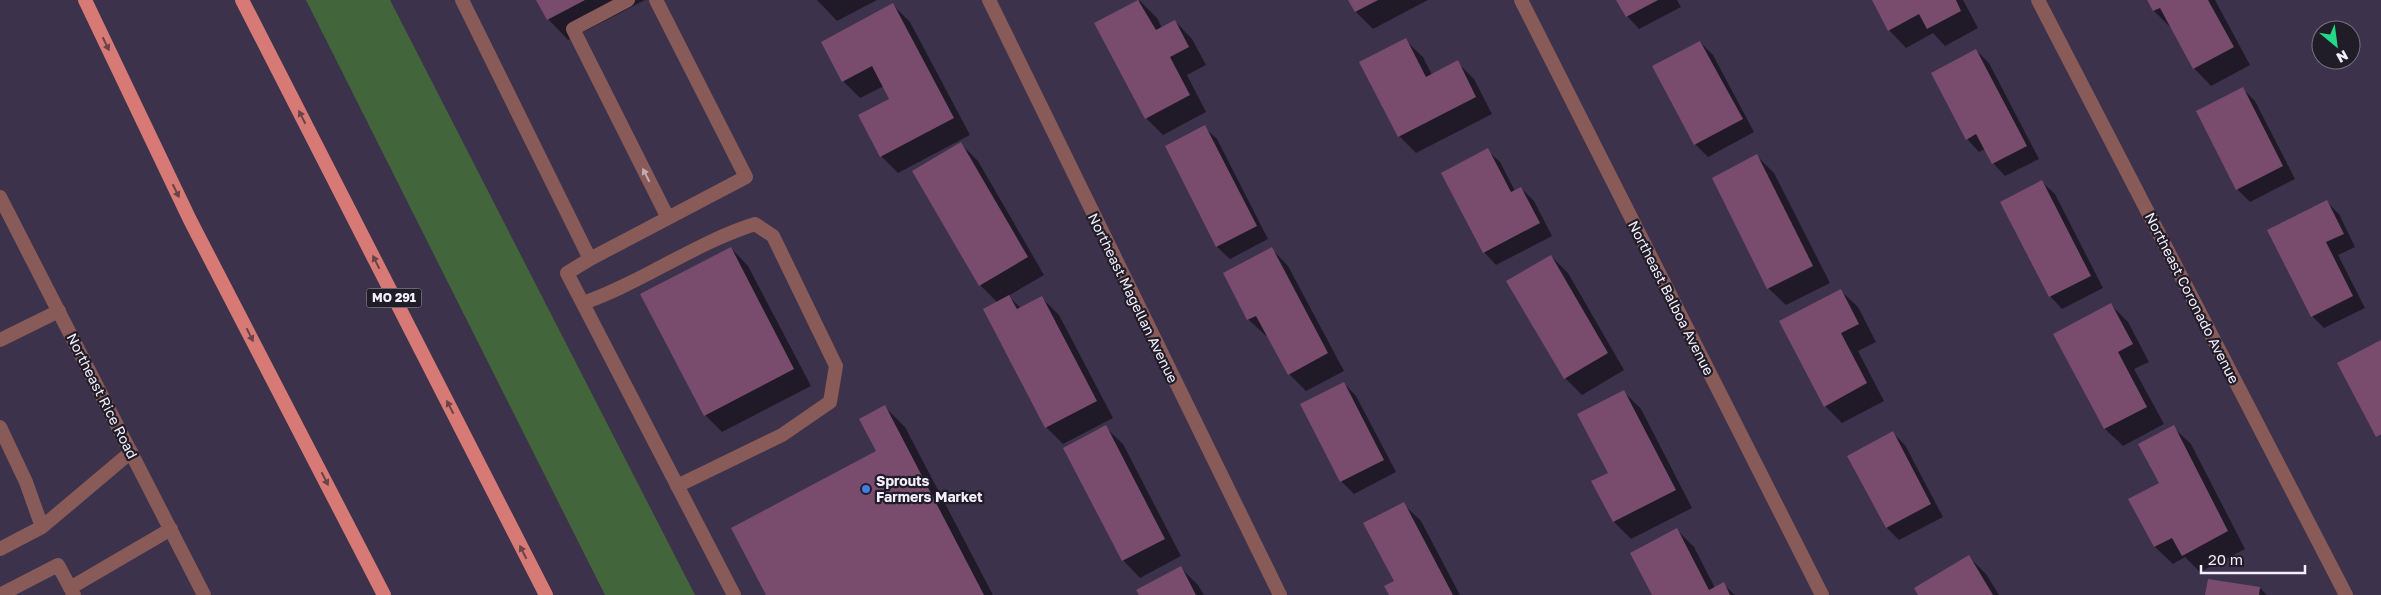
<svg xmlns="http://www.w3.org/2000/svg" width="2381" height="595" font-family="'Golos Text',sans-serif">
	<style>
		.green { fill: #43653b }
		.shadow { fill: #0007 }
		.building { fill: #794c6d }
		.lines { fill: none; stroke-linecap: round; stroke-linejoin: round }
		.service { stroke: #895b58; stroke-width: 14 }
		.minor { stroke: #895b58; stroke-width: 14 }
		.primary { stroke: #d77a75; stroke-width: 14 }
		.oneway { fill: #6a4247 }
		.oneway2 { fill: #c3acb3 }
		.shop-dot { fill: #3f7fe0; stroke: #211d28; stroke-width: 2 }
		.labels { text-anchor: middle; stroke-width: 4.5; stroke-linejoin: round; paint-order: stroke }
		.shield { fill: #211d28; stroke: #b4b0bd; stroke-width: 1 }
		.shield-label { font-size: 12px; font-weight: bold; fill: #f3effd }
		.street-label { font-size: 14px; fill: #f3effd; stroke: #211d28 }
		.poi-label { font-size: 14px; font-weight: bold; fill: #f3effd; stroke: #211d28; text-anchor: start }
	</style>
	<rect width="100%" height="100%" fill="#3c324c"/>
	<path class="green" d="M306,0H390L695,595H605Z"/>
	<path class="shadow" d="M538,0H645L568,40L548,19Z
		M817,0H877L837,21Z
		M1350,0H1428L1373,29L1356,12Z
		M1618,0H1677L1681,7L1639,29L1627,16Z
		M1873,0H1963L1978,28L1945,46L1933,33L1906,48L1889,30Z
		M2148,0H2215L2250,65L2211,86L2194,68L2171,28L2154,11Z
		M1140,1L1157,18L1162,28L1175,21L1192,39L1206,65L1187,75L1206,112L1163,135L1146,118L1096,24Z
		M893,5L910,22L970,135L898,173L881,156L891,100L884,86L860,98L843,81Z
		M1405,40L1423,57L1432,75L1457,62L1474,79L1492,114L1416,153L1399,136Z
		M1700,42L1713,55L1754,132L1708,157L1695,144Z
		M1976,50L1989,63L2039,159L2005,176L1993,163L1985,149L1979,152L1967,139Z
		M2242,88L2255,101L2295,179L2250,202L2237,189Z
		M1204,127L1217,139L1268,239L1230,259L1217,247L1166,147Z
		M961,144L978,161L1044,275L1008,296L1021,308L1042,298L1059,315L1113,418L1063,444L1046,427L997,302L980,285Z
		M1487,150L1500,162L1515,191L1521,188L1534,201L1552,236L1496,265L1484,252Z
		M1757,156L1774,173L1830,283L1786,305L1768,288Z
		M2042,182L2055,194L2103,288L2062,309L2050,296Z
		M2327,202L2339,214L2355,247L2338,255L2365,308L2324,328L2312,316Z
		M731,248L748,266L811,386L722,432L705,415Z
		M1271,248L1288,266L1344,371L1306,391L1289,374L1268,335L1266,336L1248,319Z
		M1551,256L1568,273L1624,370L1582,395L1565,378Z
		M1840,290L1858,307L1876,342L1858,351L1884,401L1842,423L1825,406Z
		M2111,305L2128,322L2149,362L2134,369L2164,424L2123,446L2105,429L2055,334Z
		M1344,383L1356,396L1396,472L1354,494L1341,481Z
		M1624,392L1641,409L1692,508L1631,539L1614,522L1593,482L1609,473Z
		M885,407L905,427L993,595H768L878,451Z
		M1105,427L1123,444L1181,556L1140,578L1123,560Z
		M2173,427L2191,444L2245,549L2200,572L2185,557L2173,564L2155,547L2130,499L2160,483Z
		M1893,433L1905,445L1943,517L1899,540L1887,528L1849,456Z
		M1403,504L1421,521L1460,595H1390L1396,582Z
		M1677,530L1694,547L1715,588L1723,584L1735,595H1653Z
		M1969,557L1986,574L1999,595H1919Z
		M1181,568L1198,585L1204,595H1141Z
		M2260,588L2267,595H2207Z"/>
	<path class="building" d="M536,0H585L547,20Z
		M1138,0L1156,30L1175,20L1189,47L1170,57L1190,95L1145,119L1094,23Z
		M1348,0H1378L1355,12Z
		M1616,0H1658L1626,17Z
		M1872,0H1956L1961,11L1927,29L1919,14L1888,31Z
		M2147,0H2208L2234,47L2193,69L2160,8L2153,11Z
		M893,3L954,118L880,157L858,115L889,99L872,66L842,82L821,42Z
		M1406,38L1426,77L1458,60L1476,97L1398,137L1359,62Z
		M1700,41L1743,119L1694,145L1652,66Z
		M1976,49L2027,146L1992,164L1976,134L1966,140L1931,73Z
		M2243,87L2283,166L2236,190L2196,111Z
		M1205,125L1257,226L1216,247L1165,146Z
		M961,142L1028,257L979,286L912,171Z
		M1488,148L1511,192L1521,187L1540,223L1483,253L1441,173Z
		M1757,154L1813,266L1767,289L1712,178Z
		M2042,180L2091,276L2049,297L2000,202Z
		M2327,200L2344,234L2326,242L2353,296L2311,317L2267,230Z
		M731,247L794,369L704,416L640,294Z
		M1272,247L1328,353L1288,375L1256,316L1247,320L1223,273Z
		M1551,255L1608,353L1564,379L1506,281Z
		M1841,289L1859,324L1841,333L1867,383L1824,407L1779,321Z
		M1009,295L1017,309L1042,296L1097,401L1045,428L983,309Z
		M2111,303L2133,344L2118,352L2147,407L2104,429L2053,334Z
		M2381,340V434L2376,437L2337,363Z
		M1344,382L1384,460L1340,482L1300,404Z
		M1624,390L1676,490L1613,522L1591,481L1608,473L1577,414Z
		M885,405L984,595H766L731,528L876,451L859,419Z
		M1106,425L1165,539L1122,561L1063,448Z
		M2174,425L2228,531L2182,556L2172,538L2154,547L2128,499L2159,483L2138,444Z
		M1893,431L1931,504L1886,528L1847,456Z
		M1404,502L1453,595H1389L1384,586L1394,581L1363,523Z
		M1677,528L1709,590L1724,582L1730,595H1652L1630,553Z
		M1969,555L1993,595H1918L1914,588Z
		M1181,566L1196,595H1139L1136,590Z
		M2208,579L2260,587L2259,595H2205Z"/>
	<g class="lines">
		<path class="service" d="M462,0L590,259L746,177L656,0
			M628,0L573,29L668,218
			M590,259L567,273L734,595
			M583,303C643,282 695,243 755,224L773,236L836,366L830,402L782,435L677,486
			M0,340L59,311
			M0,427L26,482L42,527
			M0,549L42,527L131,452
			M70,588L171,529
			M0,595L58,565L74,595"/>
		<path class="minor" d="M989,0L1280,595
			M1521,0L1822,595
			M2038,0L2346,595
			M0,197L204,595"/>
		<path class="primary" d="M85,0L190,220L384,595
			M242,0L546,595"/>
	</g>
	<defs><path id="oneway-solid" d="M-6-.8H1V-3.2L6.5 0L1 3.2V.8H-6Z" transform="scale(1.25)"/></defs>
	<g class="oneway">
		<use href="#oneway-solid" transform="translate(106 44) rotate(64)"/>
		<use href="#oneway-solid" transform="translate(302 117) rotate(-117)"/>
		<use href="#oneway-solid" transform="translate(176 191) rotate(64)"/>
		<use href="#oneway-solid" transform="translate(376 262) rotate(-117)"/>
		<use href="#oneway-solid" transform="translate(250 335) rotate(63)"/>
		<use href="#oneway-solid" transform="translate(450 407) rotate(-117)"/>
		<use href="#oneway-solid" transform="translate(325 479) rotate(63)"/>
		<use href="#oneway-solid" transform="translate(523 552) rotate(-117)"/>
	</g>
	<use class="oneway2" href="#oneway-solid" transform="translate(646 175) rotate(-117)"/>
	<circle class="shop-dot" cx="866" cy="489" r="5"/>
	<g class="labels">
		<rect class="shield" x="366.5" y="288.5" width="55" height="19" rx="4"/>
		<g class="shield-label">
			<text x="394" y="302">MO 291</text>
		</g>
		<g class="street-label">
			<text transform="translate(1133 298) rotate(64)" y="5">Northeast Magellan Avenue</text>
			<text transform="translate(1671 298) rotate(63)" y="5">Northeast Balboa Avenue</text>
			<text transform="translate(2192 298) rotate(63)" y="5">Northeast Coronado Avenue</text>
			<text transform="translate(102 396) rotate(63)" y="5">Northeast Rice Road</text>
		</g>
		<g class="poi-label">
			<text x="876" y="486">Sprouts<tspan x="876" dy="16">Farmers Market</tspan></text>
		</g>
	</g>
	<g transform="translate(2336 45) rotate(151)"><circle r="24" fill="#211d28" stroke="#75717d"/>
	<path d="M0-4L9 19L0 12L-9 19Z" fill="#24d886"/>
	<text y="-8" font-size="14" font-weight="bold" text-anchor="middle" fill="#f3effd">N</text>
	</g>
	<path d="M2201 565v8h104v-8" fill="none" stroke="#f3effd" stroke-width="2.5"/>
	<text x="2208" y="565" font-size="15" fill="#f3effd" stroke="#211d28" stroke-width="4" paint-order="stroke">20 m</text>
</svg>
